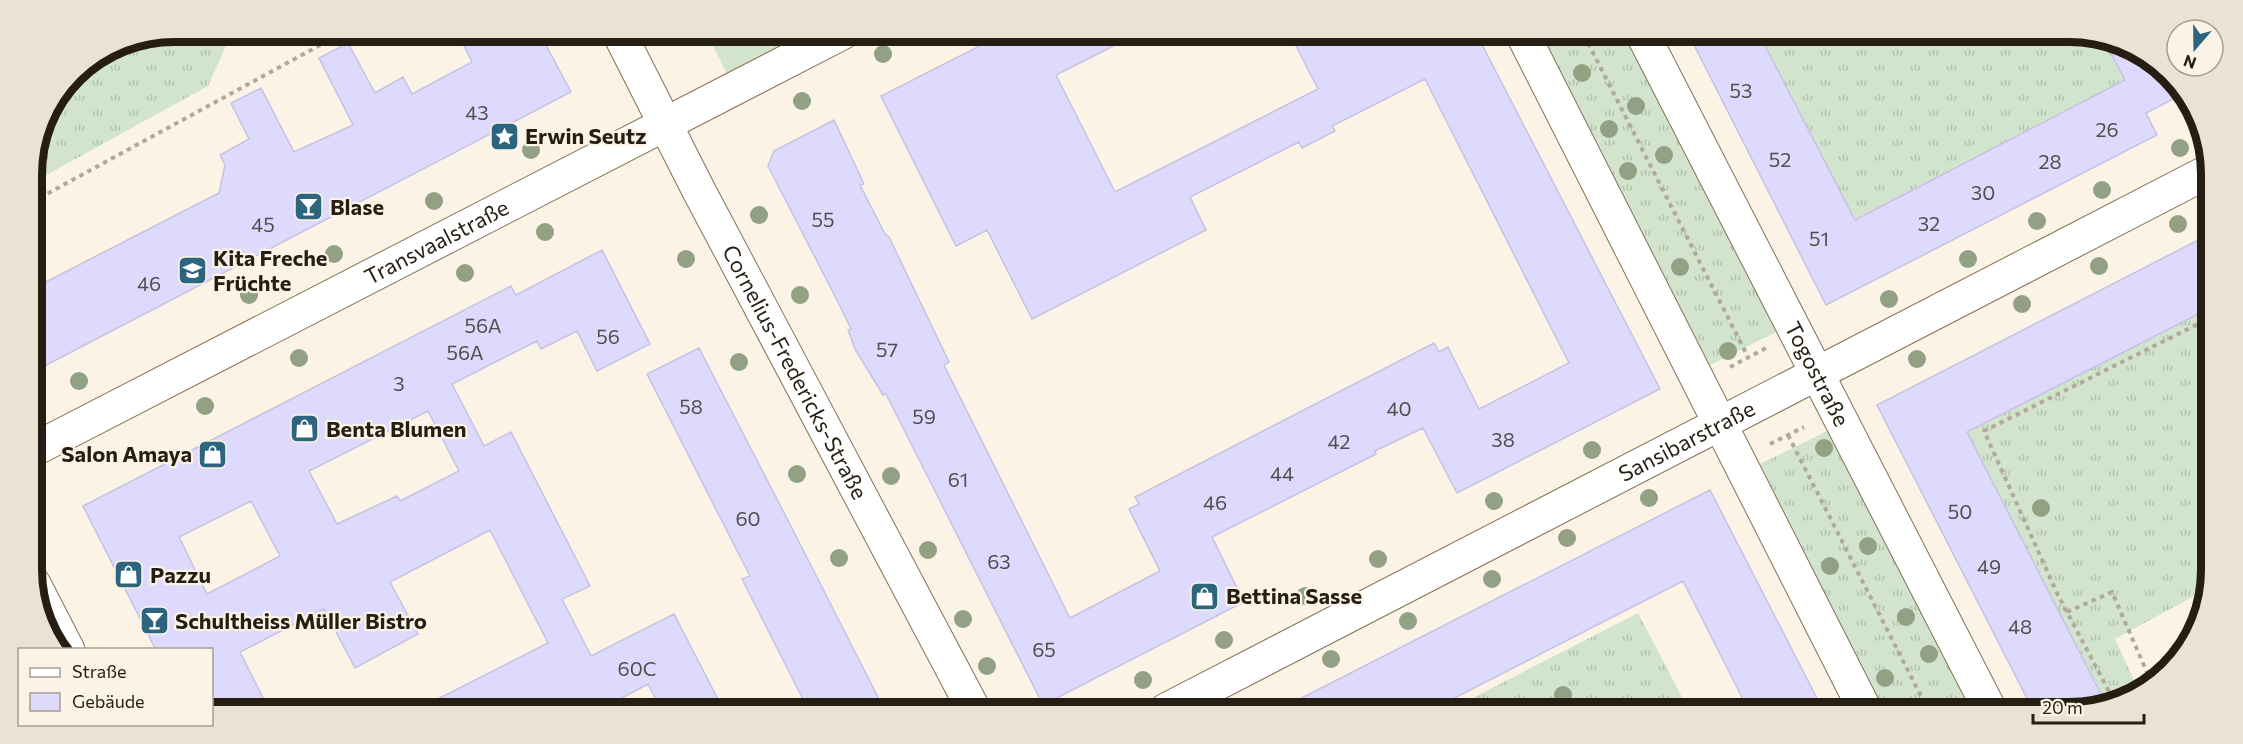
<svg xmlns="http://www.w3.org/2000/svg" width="2243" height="744" font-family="Commissioner,sans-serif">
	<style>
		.grass { fill: url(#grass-tufts) }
		.garden { fill: #d2e4cd }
		.building { fill: #dddafd; stroke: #c5c2e3; stroke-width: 1.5; fill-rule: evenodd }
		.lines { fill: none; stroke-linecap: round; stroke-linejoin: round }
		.minor-casing { stroke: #847156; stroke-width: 35 }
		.tertiary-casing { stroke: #847156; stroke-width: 35 }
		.primary-casing { stroke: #847156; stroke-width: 35 }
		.path { stroke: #b2a99d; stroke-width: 4; stroke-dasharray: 4.5 4.5; stroke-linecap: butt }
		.minor { stroke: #fff; stroke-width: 33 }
		.tertiary { stroke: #fff; stroke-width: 33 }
		.primary { stroke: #fff; stroke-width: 33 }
		.tree { fill: #92a083 }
		.labels { text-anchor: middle; stroke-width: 4.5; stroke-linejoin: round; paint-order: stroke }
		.number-label { font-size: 20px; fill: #544d4e }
		.poi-label { font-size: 22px; font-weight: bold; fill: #261e13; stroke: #fcf3e7; text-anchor: start }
		.street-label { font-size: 22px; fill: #261e13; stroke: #fcf3e7 }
		.rim { fill: none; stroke: #261e13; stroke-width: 8 }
	</style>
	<defs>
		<pattern id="grass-tufts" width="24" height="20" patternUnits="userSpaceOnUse" patternTransform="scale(1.5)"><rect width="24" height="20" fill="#d2e4cd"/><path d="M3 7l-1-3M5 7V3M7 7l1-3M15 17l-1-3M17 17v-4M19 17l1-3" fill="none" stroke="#b4c3af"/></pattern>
	</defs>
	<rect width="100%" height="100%" fill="#fcf3e7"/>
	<path class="grass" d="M174,32H232L208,86L39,179L32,172V165L42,119L73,73L120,42Z
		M1539,35H1627L1780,330L1710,365Z
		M1760,36H2106L2125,48L2112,55L2125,80L1855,219Z
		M2208,309L2207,589L2115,639L2138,689L2105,702L1967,432Z
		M1829,430L1972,712H1885L1760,464Z
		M1638,613L1683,699L1677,711H1447Z"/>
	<path class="garden" d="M707,33H810L728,76Z"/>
	<path class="building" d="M457,32H539L571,92L33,372L32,289L219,193L225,165L220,155L249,139L231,103L261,88L294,152L353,125L319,58L348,43L375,93L403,77L412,94L472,62Z
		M1003,34H1137L1056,75L1115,192L1318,89L1290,34H1333L1415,42L1411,35H1477L1660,389L1457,493L1423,428L1375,451L1376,454L1212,537L1244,602L1043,705L886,394L883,395L855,349L848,330L851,329L839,304L768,166L774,151L834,120L864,184L860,185L885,234L889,237L949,362L944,365L1070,618L1160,571L1129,509L1139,504L1135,497L1434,343L1439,352L1448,347L1479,409L1569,363L1425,79L1332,126L1335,131L1302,148L1299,142L1190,197L1206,230L1032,319L987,230L956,246L881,96Z
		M1689,35L1760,36L1855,220L2125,80L2102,36L2176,80L2183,94L2146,113L2157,135L1826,305Z
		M2208,235V309L1967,432L2105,702L2078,712H2034L1877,405Z
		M602,250L650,344L597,371L577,331L541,349L537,341L452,384L484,446L511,432L590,586L562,599L591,656L674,614L723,709H661L648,684L601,709L420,708L548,643L490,530L390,582L418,634L355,668L324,609L240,652L268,708H212V650H156L83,506L511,286L516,295ZM428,411L459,471L400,501L397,496L337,524L309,471ZM251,501L280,556L207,594L179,537Z
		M699,348L797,538L884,709H808L742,579L750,576L647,374Z
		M1710,490L1824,712L1749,711L1683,581L1429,711L1278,710Z"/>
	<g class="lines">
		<defs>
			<g id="minor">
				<path id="s1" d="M619,33L698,189L974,710"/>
				<path d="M1523,35L1866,712"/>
				<path id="s2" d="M1643,35L1991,712"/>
				<path id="s3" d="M1166,710L2209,171"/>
			</g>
			<g id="tertiary">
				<path id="s4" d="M33,450L842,33"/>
			</g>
			<path id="primary" d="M34,584L68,650"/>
		</defs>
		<use href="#minor" class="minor-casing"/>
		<use href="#tertiary" class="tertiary-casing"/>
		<use href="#primary" class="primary-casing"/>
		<path class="path" d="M1584,35L1748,357
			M32,202L344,32
			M1730,367L1766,348
			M1788,435L1929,712
			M1770,444L1804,427
			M2067,612L2112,592L2152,684
			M2113,699L2057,593L1984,431L2200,323L2208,326"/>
		<use href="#minor" class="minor"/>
		<use href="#tertiary" class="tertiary"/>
		<use href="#primary" class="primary"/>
	</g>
	<g class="tree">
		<circle cx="883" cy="54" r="9"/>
		<circle cx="1582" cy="73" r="9"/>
		<circle cx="802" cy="101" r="9"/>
		<circle cx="1636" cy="106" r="9"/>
		<circle cx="1609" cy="129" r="9"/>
		<circle cx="2180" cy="148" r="9"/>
		<circle cx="531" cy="150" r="9"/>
		<circle cx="1664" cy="155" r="9"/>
		<circle cx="1628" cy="171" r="9"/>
		<circle cx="2102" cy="190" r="9"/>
		<circle cx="434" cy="201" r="9"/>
		<circle cx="759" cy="215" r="9"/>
		<circle cx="2037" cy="221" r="9"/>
		<circle cx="2178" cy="224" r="9"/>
		<circle cx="545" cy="232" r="9"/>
		<circle cx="334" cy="254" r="9"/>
		<circle cx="686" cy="259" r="9"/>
		<circle cx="1968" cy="259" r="9"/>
		<circle cx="2099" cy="266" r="9"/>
		<circle cx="1680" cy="267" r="9"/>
		<circle cx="465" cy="273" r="9"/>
		<circle cx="249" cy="295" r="9"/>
		<circle cx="800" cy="295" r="9"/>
		<circle cx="1889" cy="299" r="9"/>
		<circle cx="2022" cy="304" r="9"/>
		<circle cx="1728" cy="351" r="9"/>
		<circle cx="299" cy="358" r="9"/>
		<circle cx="1917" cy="359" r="9"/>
		<circle cx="739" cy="362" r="9"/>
		<circle cx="79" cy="381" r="9"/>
		<circle cx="205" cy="406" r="9"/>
		<circle cx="1824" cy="448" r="9"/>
		<circle cx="1592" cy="450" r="9"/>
		<circle cx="797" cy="474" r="9"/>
		<circle cx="891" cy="476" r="9"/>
		<circle cx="1649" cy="498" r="9"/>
		<circle cx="1494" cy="501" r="9"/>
		<circle cx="2041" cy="508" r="9"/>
		<circle cx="1567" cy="538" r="9"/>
		<circle cx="1868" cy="546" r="9"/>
		<circle cx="928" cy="550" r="9"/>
		<circle cx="839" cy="558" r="9"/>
		<circle cx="1378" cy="559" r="9"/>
		<circle cx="1830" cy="566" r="9"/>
		<circle cx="1492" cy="579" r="9"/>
		<circle cx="1305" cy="596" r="9"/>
		<circle cx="1906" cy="617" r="9"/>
		<circle cx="963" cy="619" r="9"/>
		<circle cx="1408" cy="621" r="9"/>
		<circle cx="1224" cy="640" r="9"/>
		<circle cx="1929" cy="654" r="9"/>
		<circle cx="1331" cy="659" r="9"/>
		<circle cx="987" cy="666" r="9"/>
		<circle cx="1885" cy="678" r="9"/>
		<circle cx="1143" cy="680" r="9"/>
		<circle cx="1563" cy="695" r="9"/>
	</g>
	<defs>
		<symbol id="sight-square" viewBox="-11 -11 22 22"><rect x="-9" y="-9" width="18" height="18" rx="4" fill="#2d647e" stroke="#fcf3e7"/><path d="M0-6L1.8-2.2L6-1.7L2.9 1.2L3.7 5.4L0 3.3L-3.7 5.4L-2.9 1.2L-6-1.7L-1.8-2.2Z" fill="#fff"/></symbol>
		<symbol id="bar-square" viewBox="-11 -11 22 22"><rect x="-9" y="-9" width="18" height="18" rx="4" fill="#2d647e" stroke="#fcf3e7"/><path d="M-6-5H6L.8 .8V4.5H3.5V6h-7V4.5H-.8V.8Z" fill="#fff"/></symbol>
		<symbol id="school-square" viewBox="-11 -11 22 22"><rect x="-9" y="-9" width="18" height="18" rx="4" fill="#2d647e" stroke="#fcf3e7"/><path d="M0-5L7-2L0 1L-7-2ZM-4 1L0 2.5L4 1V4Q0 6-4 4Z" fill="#fff"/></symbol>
		<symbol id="shop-square" viewBox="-11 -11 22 22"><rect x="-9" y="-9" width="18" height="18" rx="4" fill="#2d647e" stroke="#fcf3e7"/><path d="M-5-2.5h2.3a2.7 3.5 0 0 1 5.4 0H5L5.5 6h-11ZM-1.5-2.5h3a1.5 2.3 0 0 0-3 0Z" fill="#fff"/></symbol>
	</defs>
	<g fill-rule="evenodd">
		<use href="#sight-square" x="488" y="120" width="33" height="33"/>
		<use href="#bar-square" x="292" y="190" width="33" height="33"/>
		<use href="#school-square" x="176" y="254" width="33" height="33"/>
		<use href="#shop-square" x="288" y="412" width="33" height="33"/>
		<use href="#shop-square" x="196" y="438" width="33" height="33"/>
		<use href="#shop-square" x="112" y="558" width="33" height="33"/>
		<use href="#shop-square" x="1188" y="580" width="33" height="33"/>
		<use href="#bar-square" x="138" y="604" width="33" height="33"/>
	</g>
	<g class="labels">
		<g class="number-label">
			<text x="1741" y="98">53</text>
			<text x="477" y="120">43</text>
			<text x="2107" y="137">26</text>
			<text x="1780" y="167">52</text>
			<text x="2050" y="169">28</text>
			<text x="1983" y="200">30</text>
			<text x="823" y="227">55</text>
			<text x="1929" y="231">32</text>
			<text x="263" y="232">45</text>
			<text x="1819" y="246">51</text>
			<text x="149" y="291">46</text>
			<text x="483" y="333">56A</text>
			<text x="608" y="344">56</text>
			<text x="887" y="357">57</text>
			<text x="465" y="360">56A</text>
			<text x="399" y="391">3</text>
			<text x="691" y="414">58</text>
			<text x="1399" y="416">40</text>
			<text x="924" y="424">59</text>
			<text x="1503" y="447">38</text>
			<text x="1339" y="449">42</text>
			<text x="1282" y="481">44</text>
			<text x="958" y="487">61</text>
			<text x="1215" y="510">46</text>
			<text x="1960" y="519">50</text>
			<text x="748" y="526">60</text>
			<text x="999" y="569">63</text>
			<text x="1989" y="574">49</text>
			<text x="2020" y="634">48</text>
			<text x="1044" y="657">65</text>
			<text x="637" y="676">60C</text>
		</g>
		<g class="poi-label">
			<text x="525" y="144">Erwin Seutz</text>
			<text x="330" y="215">Blase</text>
			<text x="213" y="266">Kita Freche<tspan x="213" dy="25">Früchte</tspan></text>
			<text x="326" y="437">Benta Blumen</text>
			<text x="192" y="462" text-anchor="end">Salon Amaya</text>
			<text x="150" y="583">Pazzu</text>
			<text x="1226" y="604">Bettina Sasse</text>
			<text x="175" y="629">Schultheiss Müller Bistro</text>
		</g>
		<g class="street-label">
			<text dy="8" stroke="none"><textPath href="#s4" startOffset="454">Transvaalstraße</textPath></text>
			<text dy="8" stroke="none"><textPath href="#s1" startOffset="382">Cornelius-Fredericks-Straße</textPath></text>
			<text dy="8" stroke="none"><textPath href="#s2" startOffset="381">Togostraße</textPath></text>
			<text dy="8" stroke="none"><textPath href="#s3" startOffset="586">Sansibarstraße</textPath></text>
		</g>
	</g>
	<path d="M0 0H2243V744H0ZM174 42H2069A132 132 0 0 1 2201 174V570A132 132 0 0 1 2069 702H174A132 132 0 0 1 42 570V174A132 132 0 0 1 174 42Z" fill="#ebe2d6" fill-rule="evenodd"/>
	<path class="rim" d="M174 42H2069A132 132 0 0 1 2201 174V570A132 132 0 0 1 2069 702H174A132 132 0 0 1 42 570V174A132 132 0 0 1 174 42Z"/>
	<rect x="18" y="648" width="195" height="78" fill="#fcf3e7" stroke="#a69e92" stroke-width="1.5"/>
	<rect x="30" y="668" width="30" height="9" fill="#ffffff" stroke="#a69e92" stroke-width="1.5"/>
	<text x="72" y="678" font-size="18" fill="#261e13">Straße</text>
	<rect x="30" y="693" width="30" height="18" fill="#dddafd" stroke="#a69e92" stroke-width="1.5"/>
	<text x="72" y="708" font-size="18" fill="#261e13">Gebäude</text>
	<g transform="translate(2195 48) rotate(200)"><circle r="28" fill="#fcf3e7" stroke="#a69e92" stroke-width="1.5"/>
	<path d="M0-4.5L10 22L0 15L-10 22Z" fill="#2d647e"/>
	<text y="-9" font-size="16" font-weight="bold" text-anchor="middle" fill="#261e13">N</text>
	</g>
	<path d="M2033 714v9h111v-9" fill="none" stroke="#261e13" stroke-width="3"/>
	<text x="2042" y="714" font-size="18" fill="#261e13" stroke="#fcf3e7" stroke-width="4.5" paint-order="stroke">20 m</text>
</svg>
